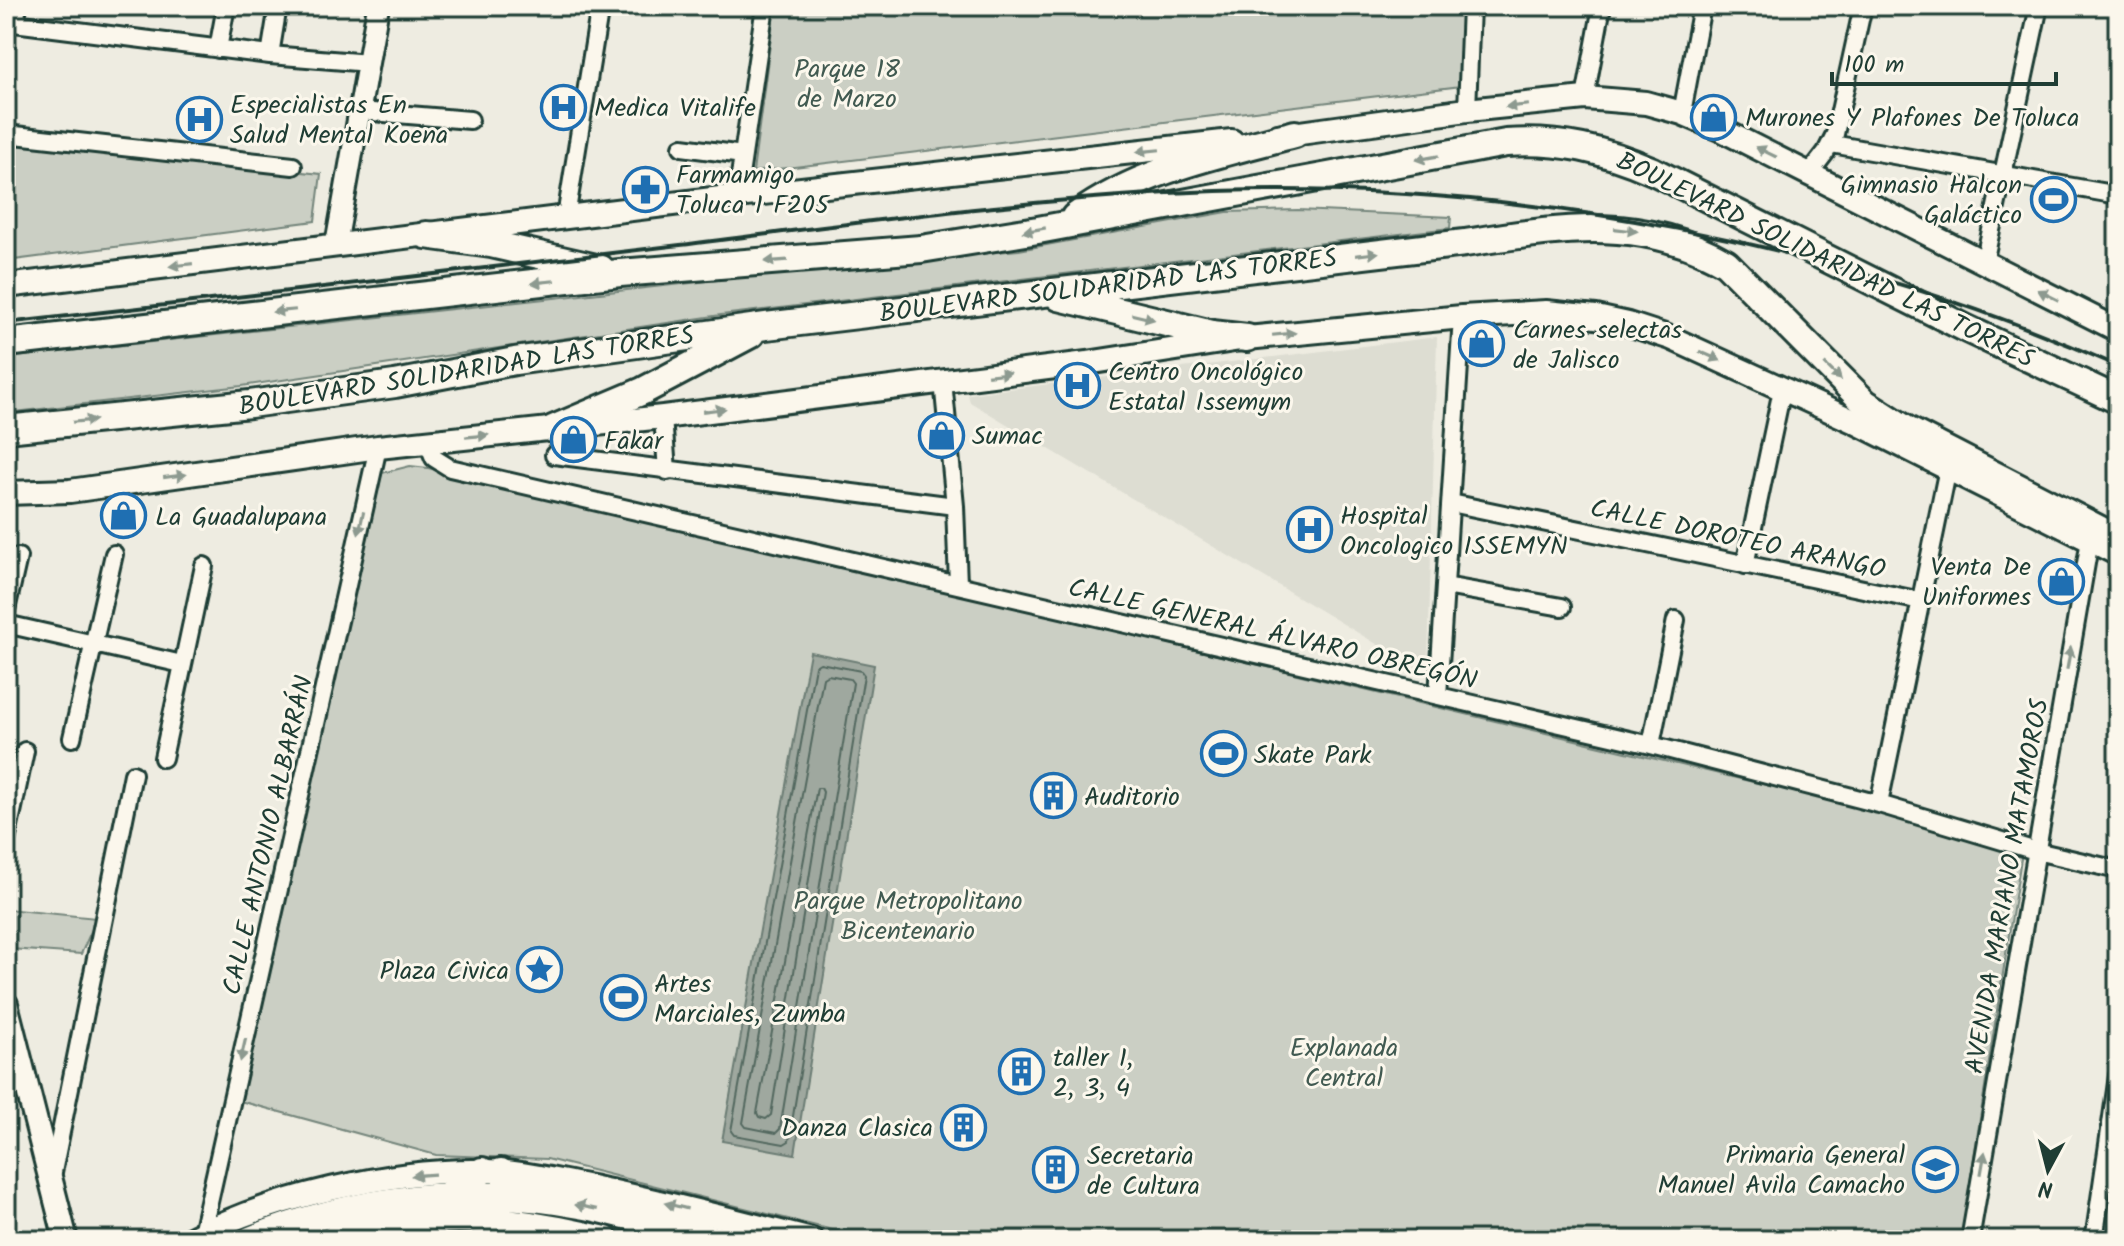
<svg xmlns="http://www.w3.org/2000/svg" width="2124" height="1246" font-family="Kalam,sans-serif">
	<style>
		.built { fill: #ddddd2 }
		.park { fill: #cbcfc4; stroke: #75867c; stroke-width: 2 }
		.water { fill: #9fa89f; stroke: #6c7d74; stroke-width: 2 }
		.lines { fill: none; stroke-linecap: round; stroke-linejoin: round }
		.shore { stroke: #52685f; stroke-width: 2 }
		.minor-casing { stroke: #1f3d34; stroke-width: 22 }
		.tertiary-casing { stroke: #1f3d34; stroke-width: 26 }
		.secondary-casing { stroke: #1f3d34; stroke-width: 28 }
		.trunk-casing { stroke: #1f3d34; stroke-width: 32 }
		.minor { stroke: #fbf7ec; stroke-width: 16 }
		.tertiary { stroke: #fbf7ec; stroke-width: 20 }
		.secondary { stroke: #fbf7ec; stroke-width: 22 }
		.trunk { stroke: #fbf7ec; stroke-width: 26 }
		.rail { stroke: #1f3d34; stroke-width: 4 }
		.oneway { fill: #8d9a90 }
		.labels { text-anchor: middle; stroke-width: 6; stroke-linejoin: round; paint-order: stroke }
		.park-label { font-size: 26px; fill: #415a51; stroke: #fbf7ec }
		.poi-label { font-size: 26px; fill: #1f3d34; stroke: #fbf7ec; text-anchor: start }
		.street-label { font-size: 26px; fill: #1f3d34; stroke: #fbf7ec }
	</style>
	<rect width="100%" height="100%" fill="#eeece1"/>
	<filter id="ink" filterUnits="userSpaceOnUse"><feTurbulence type="fractalNoise" baseFrequency=".0125" numOctaves="2"/><feDisplacementMap in="SourceGraphic" scale="16" xChannelSelector="R" yChannelSelector="G"/><feConvolveMatrix kernelMatrix="1 2 1 2 8 2 1 2 1" color-interpolation-filters="sRGB"/></filter>
	<g filter="url(#ink)">
		<path class="built" d="M1437,337L1428,663L1402,659L970,402L968,394Z"/>
		<path class="park" d="M775,6H1461V86L753,172Z
			M11,141L321,174L315,221L6,261V180Z
			M1298,210L1451,217L1450,228L721,315L242,386L6,413V358L891,261L1019,250L1227,212Z
			M410,466L428,468L2023,846L1961,1240H873L547,1159L436,1155L240,1101L382,473Z
			M6,909L97,918L81,954L10,949Z"/>
		<path class="water" d="M810,652L874,665L795,1154L722,1141Z"/>
		<g class="lines">
			<path class="shore" d="M820,663L861,671L864,675L789,1141L784,1144L734,1135L731,1131L815,666Z
				M828,675L850,679L853,683L780,1129L776,1133L746,1127L743,1123L823,678Z
				M817,788H821L823,792L771,1115L766,1119L759,1117L757,1113Z"/>
			<defs>
				<path id="minor" d="M6,22L270,55L369,63
					M15,23L18,6
					M218,49L226,6
					M270,55L278,6
					M1585,98L1602,6
					M1467,110L1471,6
					M360,111L470,120
					M1682,113L1702,6
					M6,134L293,166
					M1832,144L2118,195
					M682,147L743,155
					M1809,174L1826,152L1835,134L1863,6
					M737,196L765,6
					M566,217L600,6
					M1984,263L2039,6
					M943,381L955,506L958,584
					M663,417L667,471
					M427,441L434,458L450,468L1651,745L1879,804L2036,851L2118,870
					M554,455L955,506
					M1451,503L1921,601
					M1745,565L1782,390
					M1445,586L1562,607
					M6,610L18,557
					M6,624L182,664
					M1438,696L1462,317
					M72,738L114,554
					M1651,745L1676,620
					M163,758L204,566
					M1879,804L1948,468
					M6,841L25,751
					M52,1177L133,774
					M202,1233L378,447
					M1970,1240L2090,540
					M2094,1240L2118,1076"/>
				<path id="tertiary" d="M336,245L378,6"/>
				<path id="secondary" d="M1278,136L1467,110L1585,98L1646,103L1682,113L1722,130L2118,330
					M6,286L737,196L1232,141
					M6,493L70,491L378,447L663,417L1087,363L1247,338L1462,317L1546,312L1596,317L1628,324L1671,338L1853,421L2118,554
					M6,1004L66,1240
					M189,1240C269,1197 392,1169 484,1171C518,1171 552,1180 586,1186C662,1201 737,1221 812,1240"/>
				<path id="trunk" d="M1075,217C1139,170 1219,154 1295,134
					M426,235L491,244L601,269
					M1059,297L1212,334L1247,338
					M6,343L620,273L921,249L1038,230L1506,143C1559,139 1605,150 1653,171L1967,329L2118,400
					M6,429L250,404L395,384L515,361L766,326L1465,243C1558,229 1640,213 1726,263L1865,403L1907,430L2118,539
					M553,429L643,391L751,334
					M501,1172L540,1198
					M449,1194L482,1171
					M250,1240C353,1198 470,1184 580,1205C625,1213 671,1228 716,1240
					M332,1240C365,1231 400,1223 434,1220C491,1216 550,1227 605,1240"/>
			</defs>
			<use href="#minor" class="minor-casing"/>
			<use href="#tertiary" class="tertiary-casing"/>
			<use href="#secondary" class="secondary-casing"/>
			<use href="#trunk" class="trunk-casing"/>
			<use href="#minor" class="minor"/>
			<use href="#tertiary" class="tertiary"/>
			<use href="#secondary" class="secondary"/>
			<use href="#trunk" class="trunk"/>
			<path class="rail" d="M6,323C231,298 455,272 680,245C858,223 1036,197 1216,191C1522,182 1838,242 2118,366"/>
		</g>
		<defs><path id="oneway-solid" d="M-6-.8H1V-3.2L6.5 0L1 3.2V.8H-6Z" transform="scale(2)"/></defs>
		<g class="oneway">
			<use href="#oneway-solid" transform="translate(1517 106) rotate(174)"/>
			<use href="#oneway-solid" transform="translate(1148 151) rotate(174)"/>
			<use href="#oneway-solid" transform="translate(1766 152) rotate(-154)"/>
			<use href="#oneway-solid" transform="translate(1427 158) rotate(170)"/>
			<use href="#oneway-solid" transform="translate(1034 230) rotate(170)"/>
			<use href="#oneway-solid" transform="translate(1626 230) rotate(7)"/>
			<use href="#oneway-solid" transform="translate(1367 254) rotate(-7)"/>
			<use href="#oneway-solid" transform="translate(776 261) rotate(176)"/>
			<use href="#oneway-solid" transform="translate(181 265) rotate(173)"/>
			<use href="#oneway-solid" transform="translate(543 282) rotate(174)"/>
			<use href="#oneway-solid" transform="translate(2048 295) rotate(-153)"/>
			<use href="#oneway-solid" transform="translate(284 311) rotate(174)"/>
			<use href="#oneway-solid" transform="translate(1143 317) rotate(13)"/>
			<use href="#oneway-solid" transform="translate(1284 334) rotate(-6)"/>
			<use href="#oneway-solid" transform="translate(1710 356) rotate(24)"/>
			<use href="#oneway-solid" transform="translate(1833 372) rotate(45)"/>
			<use href="#oneway-solid" transform="translate(999 374) rotate(-7)"/>
			<use href="#oneway-solid" transform="translate(714 410) rotate(-7)"/>
			<use href="#oneway-solid" transform="translate(84 421) rotate(-6)"/>
			<use href="#oneway-solid" transform="translate(477 436) rotate(-5)"/>
			<use href="#oneway-solid" transform="translate(175 476) rotate(-8)"/>
			<use href="#oneway-solid" transform="translate(361 523) rotate(103)"/>
			<use href="#oneway-solid" transform="translate(2069 658) rotate(-80)"/>
			<use href="#oneway-solid" transform="translate(243 1050) rotate(103)"/>
			<use href="#oneway-solid" transform="translate(1983 1163) rotate(-80)"/>
			<use href="#oneway-solid" transform="translate(423 1175) rotate(176)"/>
			<use href="#oneway-solid" transform="translate(676 1206) rotate(-166)"/>
			<use href="#oneway-solid" transform="translate(586 1207) rotate(-168)"/>
		</g>
	</g>
	<defs>
		<symbol id="hospital-ring" viewBox="-11 -11 22 22"><circle r="9.5" fill="#fbf7ec" stroke="#1f6fb2" stroke-width="1.5"/><path d="M-5-5h3v3.5h4V-5h3V5h-3V1.5h-4V5h-3Z" fill="#1f6fb2"/></symbol>
		<symbol id="shop-ring" viewBox="-11 -11 22 22"><circle r="9.5" fill="#fbf7ec" stroke="#1f6fb2" stroke-width="1.5"/><path d="M-5-2.5h2.3a2.7 3.5 0 0 1 5.4 0H5L5.5 6h-11ZM-1.5-2.5h3a1.5 2.3 0 0 0-3 0Z" fill="#1f6fb2"/></symbol>
		<symbol id="pharmacy-ring" viewBox="-11 -11 22 22"><circle r="9.5" fill="#fbf7ec" stroke="#1f6fb2" stroke-width="1.5"/><path d="M-2-6h4v4h4v4h-4v4h-4v-4h-4v-4h4Z" fill="#1f6fb2"/></symbol>
		<symbol id="stadium-ring" viewBox="-11 -11 22 22"><circle r="9.5" fill="#fbf7ec" stroke="#1f6fb2" stroke-width="1.5"/><path d="M0-5a6.5 5 0 1 0 0 10a6.5 5 0 1 0 0-10ZM-3.5-1.8h7v3.6h-7Z" fill="#1f6fb2"/></symbol>
		<symbol id="building-ring" viewBox="-11 -11 22 22"><circle r="9.5" fill="#fbf7ec" stroke="#1f6fb2" stroke-width="1.5"/><path d="M-4-6H4V6H1V3H-1V6H-4ZM-2.5-4.3h1.7v1.8h-1.7ZM.8-4.3h1.7v1.8H.8ZM-2.5-1h1.7V.8h-1.7ZM.8-1h1.7V.8H.8Z" fill="#1f6fb2"/></symbol>
		<symbol id="sight-ring" viewBox="-11 -11 22 22"><circle r="9.5" fill="#fbf7ec" stroke="#1f6fb2" stroke-width="1.5"/><path d="M0-6L1.8-2.2L6-1.7L2.9 1.2L3.7 5.4L0 3.3L-3.7 5.4L-2.9 1.2L-6-1.7L-1.8-2.2Z" fill="#1f6fb2"/></symbol>
		<symbol id="school-ring" viewBox="-11 -11 22 22"><circle r="9.5" fill="#fbf7ec" stroke="#1f6fb2" stroke-width="1.5"/><path d="M0-5L7-2L0 1L-7-2ZM-4 1L0 2.5L4 1V4Q0 6-4 4Z" fill="#1f6fb2"/></symbol>
	</defs>
	<g fill-rule="evenodd">
		<use href="#hospital-ring" x="538" y="82" width="51" height="51"/>
		<use href="#shop-ring" x="1688" y="92" width="51" height="51"/>
		<use href="#hospital-ring" x="174" y="94" width="51" height="51"/>
		<use href="#pharmacy-ring" x="620" y="164" width="51" height="51"/>
		<use href="#stadium-ring" x="2028" y="174" width="51" height="51"/>
		<use href="#shop-ring" x="1456" y="318" width="51" height="51"/>
		<use href="#hospital-ring" x="1052" y="360" width="51" height="51"/>
		<use href="#shop-ring" x="916" y="410" width="51" height="51"/>
		<use href="#shop-ring" x="548" y="414" width="51" height="51"/>
		<use href="#shop-ring" x="98" y="490" width="51" height="51"/>
		<use href="#hospital-ring" x="1284" y="504" width="51" height="51"/>
		<use href="#shop-ring" x="2036" y="556" width="51" height="51"/>
		<use href="#stadium-ring" x="1198" y="728" width="51" height="51"/>
		<use href="#building-ring" x="1028" y="770" width="51" height="51"/>
		<use href="#sight-ring" x="514" y="944" width="51" height="51"/>
		<use href="#stadium-ring" x="598" y="972" width="51" height="51"/>
		<use href="#building-ring" x="996" y="1046" width="51" height="51"/>
		<use href="#building-ring" x="938" y="1102" width="51" height="51"/>
		<use href="#school-ring" x="1910" y="1144" width="51" height="51"/>
		<use href="#building-ring" x="1030" y="1144" width="51" height="51"/>
	</g>
	<g class="labels">
		<g class="park-label">
			<text x="847" y="77">Parque 18<tspan x="847" dy="30">de Marzo</tspan></text>
			<text x="908" y="909">Parque Metropolitano<tspan x="908" dy="30">Bicentenario</tspan></text>
			<text x="1344" y="1056">Explanada<tspan x="1344" dy="30">Central</tspan></text>
		</g>
		<g class="poi-label">
			<text x="230" y="113">Especialistas En<tspan x="230" dy="30">Salud Mental Koena</tspan></text>
			<text x="594" y="116">Medica Vitalife</text>
			<text x="1745" y="126">Murones Y Plafones De Toluca</text>
			<text x="676" y="183">Farmamigo<tspan x="676" dy="30">Toluca 1 F205</tspan></text>
			<text x="2022" y="193" text-anchor="end">Gimnasio Halcon<tspan x="2022" dy="30">Galáctico</tspan></text>
			<text x="1513" y="338">Carnes selectas<tspan x="1513" dy="30">de Jalisco</tspan></text>
			<text x="1108" y="380">Centro Oncológico<tspan x="1108" dy="30">Estatal Issemym</tspan></text>
			<text x="972" y="444">Sumac</text>
			<text x="604" y="449">Fakar</text>
			<text x="1340" y="524">Hospital<tspan x="1340" dy="30">Oncologico ISSEMYN</tspan></text>
			<text x="155" y="525">La Guadalupana</text>
			<text x="2031" y="575" text-anchor="end">Venta De<tspan x="2031" dy="30">Uniformes</tspan></text>
			<text x="1254" y="763">Skate Park</text>
			<text x="1084" y="805">Auditorio</text>
			<text x="509" y="979" text-anchor="end">Plaza Civica</text>
			<text x="654" y="992">Artes<tspan x="654" dy="30">Marciales, Zumba</tspan></text>
			<text x="1053" y="1066">taller 1,<tspan x="1053" dy="30">2, 3, 4</tspan></text>
			<text x="933" y="1136" text-anchor="end">Danza Clasica</text>
			<text x="1905" y="1163" text-anchor="end">Primaria General<tspan x="1905" dy="30">Manuel Avila Camacho</tspan></text>
			<text x="1087" y="1164">Secretaria<tspan x="1087" dy="30">de Cultura</tspan></text>
		</g>
		<g class="street-label">
			<text transform="translate(1826 259) rotate(26)" y="9">BOULEVARD SOLIDARIDAD LAS TORRES</text>
			<text transform="translate(1108 285) rotate(-7)" y="9">BOULEVARD SOLIDARIDAD LAS TORRES</text>
			<text transform="translate(466 370) rotate(-9)" y="9">BOULEVARD SOLIDARIDAD LAS TORRES</text>
			<text transform="translate(1738 538) rotate(12)" y="9">CALLE DOROTEO ARANGO</text>
			<text transform="translate(1273 633) rotate(13)" y="9">CALLE GENERAL ÁLVARO OBREGÓN</text>
			<text transform="translate(267 835) rotate(-77)" y="9">CALLE ANTONIO ALBARRÁN</text>
			<text transform="translate(2006 886) rotate(-80)" y="9">AVENIDA MARIANO MATAMOROS</text>
		</g>
	</g>
	<rect width="2124" height="1246" fill="none" stroke="#fbf7ec" stroke-width="32"/>
	<rect x="16" y="16" width="2092" height="1214" fill="none" stroke="#1f3d34" stroke-width="3" filter="url(#ink)"/>
	<g transform="translate(2048 1170) rotate(187)" stroke="#fbf7ec" stroke-width="6" paint-order="stroke">
	<path d="M0-6L14 30L0 20L-14 30Z" fill="#1f3d34"/>
	<text y="-12" font-size="22" font-weight="bold" text-anchor="middle" fill="#1f3d34">N</text>
	</g>
	<path d="M1832 72v12h224v-12" fill="none" stroke="#1f3d34" stroke-width="4"/>
	<text x="1844" y="72" font-size="24" fill="#1f3d34" stroke="#fbf7ec" stroke-width="6" paint-order="stroke">100 m</text>
</svg>
